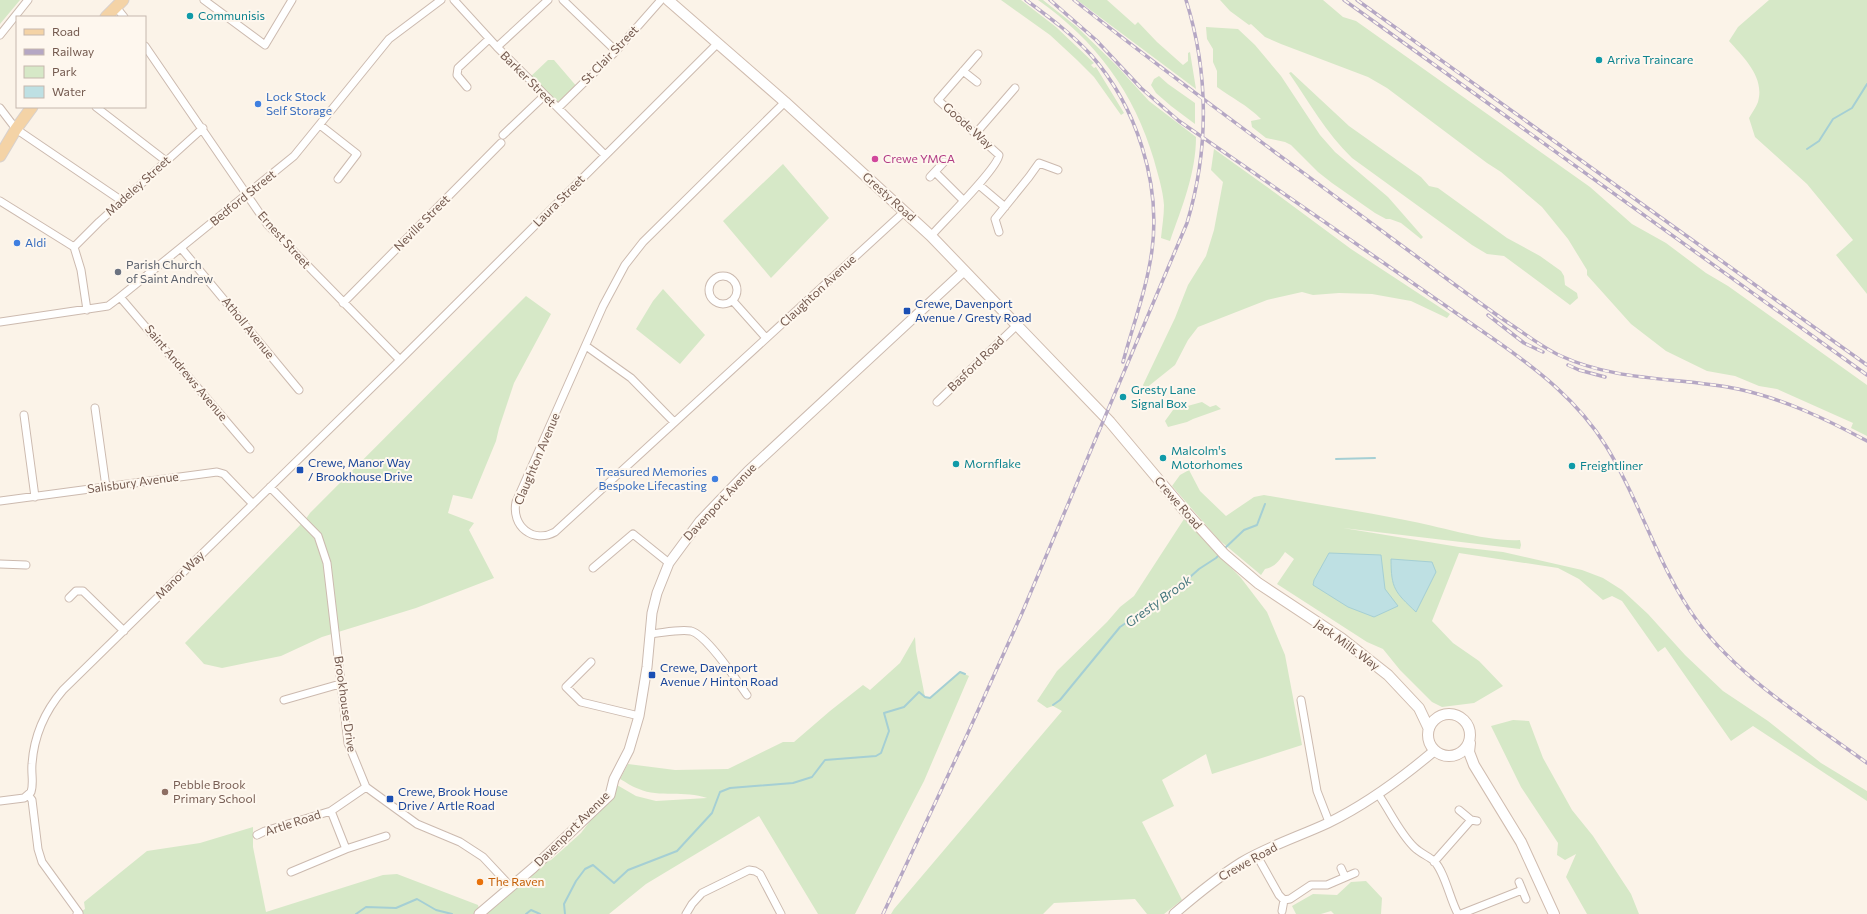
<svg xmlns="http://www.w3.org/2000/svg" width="1867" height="914" font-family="Commissioner,sans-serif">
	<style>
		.green { fill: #d6e8c7 }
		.water { fill: #bee0e3; stroke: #a5cfd4 }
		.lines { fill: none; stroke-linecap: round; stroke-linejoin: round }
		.stream { stroke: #a5cfd4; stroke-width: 2 }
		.minor-casing { stroke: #ccbaaf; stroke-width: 9 }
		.tertiary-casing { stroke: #ccbaaf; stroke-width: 11 }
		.secondary-casing { stroke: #d0bcaf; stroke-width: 12 }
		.primary-casing { stroke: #d8d1cd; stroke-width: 13 }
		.minor { stroke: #fff; stroke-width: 7 }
		.tertiary { stroke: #fff; stroke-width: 9 }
		.secondary { stroke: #fff; stroke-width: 10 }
		.primary { stroke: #f4d3a6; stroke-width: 11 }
		.rail-casing { stroke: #b5a7c4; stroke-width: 3.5 }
		.rail { stroke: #fef7ee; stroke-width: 2; stroke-dasharray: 6; stroke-linecap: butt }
		.culture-dot { fill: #0f9aa8; stroke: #fef7ee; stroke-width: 1.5 }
		.shop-dot { fill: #3f7fe0; stroke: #fef7ee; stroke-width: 1.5 }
		.hotel-dot { fill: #d1479c; stroke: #fef7ee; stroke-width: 1.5 }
		.worship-dot { fill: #6b7280; stroke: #fef7ee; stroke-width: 1.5 }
		.transit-dot { fill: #1a4fb4; stroke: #fef7ee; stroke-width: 1.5 }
		.education-dot { fill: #8d6e63; stroke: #fef7ee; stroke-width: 1.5 }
		.food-dot { fill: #e8710a; stroke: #fef7ee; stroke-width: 1.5 }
		.labels { text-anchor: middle; stroke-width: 4; stroke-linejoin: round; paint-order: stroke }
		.culture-label { font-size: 12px; fill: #0d838f; stroke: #fef7ee; text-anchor: start }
		.street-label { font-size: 12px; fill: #73594e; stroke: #fef7ee }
		.shop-label { font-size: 12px; fill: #366cbe; stroke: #fef7ee; text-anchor: start }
		.hotel-label { font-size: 12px; fill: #b23c85; stroke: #fef7ee; text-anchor: start }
		.worship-label { font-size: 12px; fill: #5b616d; stroke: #fef7ee; text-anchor: start }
		.transit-label { font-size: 12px; fill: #164399; stroke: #fef7ee; text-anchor: start }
		.education-label { font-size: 12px; fill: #785e54; stroke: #fef7ee; text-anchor: start }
		.food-label { font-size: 12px; fill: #c56008; stroke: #fef7ee; text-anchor: start }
		.water-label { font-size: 13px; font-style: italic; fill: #46777e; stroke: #fef7ee }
	</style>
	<rect width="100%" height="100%" fill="#fbf3e8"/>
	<path class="green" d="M0,0H20L0,24Z
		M1001,0H1021L1056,27L1094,63L1091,65L1094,68L1096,67L1124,113L1121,115L1094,77L1077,60L1050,35Z
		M1038,0H1043L1077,27L1116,65L1149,101L1196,137C1196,173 1182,207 1170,241L1161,238C1162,227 1164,216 1164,205C1163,190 1158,175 1154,160C1134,92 1096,41 1038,0Z
		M1077,0H1107L1135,25L1138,22L1157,42L1183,65L1188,61V53L1190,52L1196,89Z
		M1220,0H1323L1343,17L1356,21L1590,187L1632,224L1666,243L1706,273L1728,286L1867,385V436L1851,428L1853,423L1777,389L1759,386L1735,376L1707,371L1666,351L1631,324L1587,275V270L1568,239L1542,207L1501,172L1487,163L1387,88L1368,77L1281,44L1265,37L1251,24L1249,25L1230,11Z
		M1769,0H1867V294L1836,255L1853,240L1807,184L1755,137L1749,118C1752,113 1756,107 1758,102C1765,77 1744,58 1729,41L1738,27Z
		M1206,27L1238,29L1255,45L1281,76L1320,135L1335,152L1388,197L1423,237L1421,239L1401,223L1390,219H1386L1375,213L1332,183L1318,172L1291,145L1285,142L1266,138L1252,127L1251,121L1261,119C1247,105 1232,98 1217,87V71L1213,62V49L1207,39Z
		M548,60H554L578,88L558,108L528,79Z
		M1291,72L1349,126L1421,177L1429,186L1438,188L1507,238L1540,256L1561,271L1564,276L1565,285L1577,293L1578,298L1570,305L1504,256L1487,254L1472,245L1352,158C1326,133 1309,102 1289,73Z
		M1159,76L1168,84L1195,103V124L1171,106L1156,93L1151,85L1154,79Z
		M1214,149L1274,192L1351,249L1450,314L1447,318L1411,301L1372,294L1339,293L1313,295L1302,292L1267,300L1198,327L1188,340L1175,365L1145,389L1143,385L1175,318L1188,285L1206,256L1214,230L1223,182L1211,170Z
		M783,164L829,218L771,278L723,221Z
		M663,289L705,335L680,364L636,329L653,301Z
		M526,296L551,314L514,383L499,428L496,441L472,499L453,495L448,513L474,523L469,530L494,578L416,608L322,637L281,656L222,668L204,664L185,643L305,520L310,513Z
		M1202,402L1210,407L1216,405L1221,409L1193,419L1187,422L1168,427L1165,421L1173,410Z
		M1189,470L1200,491L1226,516L1254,497L1264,495C1311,503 1358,511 1405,520C1439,526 1486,542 1520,540L1521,545L1520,549L1343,528L1459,547L1503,552L1582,570L1603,578L1622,590L1648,614L1685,655L1723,691L1768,721L1821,763L1867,791V801L1753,726L1731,741L1665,647L1658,652L1622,601L1612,596L1603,600L1579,579L1558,568L1459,553L1432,621L1453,643L1479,661L1503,686L1474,703L1442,707L1432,702L1400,670L1383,649L1367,642L1277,584L1294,559L1285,552C1279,561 1275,567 1265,569L1261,575L1218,539L1172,486L1180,475Z
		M1184,519L1241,578L1267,612L1285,655L1302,745L1212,774L1206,754L1162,780L1174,806L1142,822L1182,900L1164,914H1147L1135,899L1054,903L1043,914H891L894,909L1062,711L1053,706L1047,708L1037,701L1057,671L1107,622L1120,607L1134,596Z
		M915,637L916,651L925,697L930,698L960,672L969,676L924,781L855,914H818L759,816L646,884L609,914H77L85,909L84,902L147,851L200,843L253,827V847L266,912L383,875L397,874L478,905L480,913L533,868L551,860L581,833L617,785L636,796L656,801L707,798C685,790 659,798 639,789C632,787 626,782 620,779L628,764L675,770L728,769L783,742H794L830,711L863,685L870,690L900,663Z
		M1513,720L1529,721L1543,758L1572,810L1593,836L1631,894L1639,914H1587L1566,877L1576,854L1565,860L1557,855L1558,843L1521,787L1491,726Z
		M1366,881L1382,898L1381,914H1334L1331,911L1321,914H1296L1292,906L1313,894L1337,895L1351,882Z"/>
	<path class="water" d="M1329,553L1381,555L1385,589L1398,606L1374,617L1348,607L1313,585L1314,580Z
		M1391,559L1432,562L1436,572L1416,612C1395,592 1391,589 1391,559Z"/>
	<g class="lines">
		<path class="stream" d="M1807,149L1819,141L1833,119L1852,108L1867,84
			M1336,459L1375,458
			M1224,549L1244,530L1257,525L1265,504
			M1053,705L1060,700L1120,627L1180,586L1199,569L1216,558L1220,554
			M356,914L366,907L396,908L417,899L436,910L452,914
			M526,914L531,910L540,914
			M565,914L564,904L576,881L585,869L593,865L614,883L628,870L677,851L712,813L720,792L730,788L793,783L812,777L825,760L876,756L881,753L889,731L884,713L904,707L919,692L925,697L930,698L960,672L965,674"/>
		<defs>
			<path id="minor" d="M204,0L265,45L292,0
				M454,0L497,47L605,155
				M563,0L616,51
				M116,7L124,17
				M0,35L28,0
				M145,46L267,224L400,360
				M497,47L548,0
				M963,71L977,82
				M467,87L457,75L458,68L489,39
				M785,102L643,242L625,265L603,306L516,502C511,526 533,544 555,532L905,211
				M96,107L166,161
				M0,108L16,129L122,201
				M558,108L616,51L661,0
				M320,125L357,154L338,179
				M976,133L1015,88
				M503,135L545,95
				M935,172L963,200
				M930,177L944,162
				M979,185L1005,207
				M0,201L74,247L81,270L87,310
				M999,232L995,219L1029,177L1039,163L1058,170
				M931,236C943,222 998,168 999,155L938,100L978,54
				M74,247L99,222L203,128
				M181,248L299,390
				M709 290a14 14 0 1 1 28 0a14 14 0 1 1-28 0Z
				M120,297L250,449
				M733,301L766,338
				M343,303L501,143
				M0,322L108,306L120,297L294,156L389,39L441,0
				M586,346L631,378L674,422
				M937,402L1016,326
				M95,408L106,487
				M24,415L35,497
				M270,487L318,536L327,563L348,743L366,787L417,824L460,842L483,857L511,887
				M0,501L217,472L224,474L253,504
				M0,564L26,565
				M593,568L633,534L669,563
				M69,598L76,591H83L124,631
				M650,634C663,633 678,629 691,631C707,635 737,681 747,695
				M591,662L566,687L581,702L639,716
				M284,700L340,684
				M1301,700L1317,791L1329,822
				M1378,794C1390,811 1399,832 1414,847C1420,853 1428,856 1434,861C1445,872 1450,900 1458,914
				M29,796L32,800L38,849L42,862L79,913L77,914
				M0,801L24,798L31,792C34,783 31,774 32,764C34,735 45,711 63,690L400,360L718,43
				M1459,810L1471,820L1477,821
				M331,811L346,849
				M257,835L265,831L331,811L366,787
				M1256,854L1279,895L1284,900L1290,899L1311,885H1327L1355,873
				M1434,862L1471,820
				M1341,868L1345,877
				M291,872L346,849L386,836
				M1519,882L1526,899
				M1282,911L1284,900
				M686,914L692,904L702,893L749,870L755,871L760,874L781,914
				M1461,914L1522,890"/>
			<path id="tertiary" d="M479,914L533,868L610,795L614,779L629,750L639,716L647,667L652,613L657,593L669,563L700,521L748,471L964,271
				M1174,914C1196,895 1218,877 1242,862C1269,846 1300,836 1328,823C1367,804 1402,778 1434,751"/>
			<path id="secondary" d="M668,0L785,102L931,236L1110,422L1184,510L1224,554L1258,583L1341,638L1388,675L1419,708L1429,729
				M1428 735a21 21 0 1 1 42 0a21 21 0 1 1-42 0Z
				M1470,743L1469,752L1474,765L1521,842L1554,914"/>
			<path id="primary" d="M106,17L123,0
				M0,156L16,129L32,107"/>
		</defs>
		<use href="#minor" class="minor-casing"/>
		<use href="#tertiary" class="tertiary-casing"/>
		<use href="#secondary" class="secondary-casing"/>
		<use href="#primary" class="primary-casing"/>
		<use href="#minor" class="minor"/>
		<use href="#tertiary" class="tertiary"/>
		<use href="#secondary" class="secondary"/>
		<use href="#primary" class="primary"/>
		<defs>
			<path id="rail" d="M1026,0C1049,17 1072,34 1091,55C1136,106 1161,182 1152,250C1147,288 1133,325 1123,362
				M1050,0L1096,40L1141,88L1179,121L1495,340C1538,370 1578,401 1606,446C1641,502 1658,568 1698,622C1739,678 1811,722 1867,763
				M1074,0C1177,82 1284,158 1390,237C1430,266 1469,296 1510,324C1527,335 1543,348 1561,356C1617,382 1679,377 1738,389C1784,399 1826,419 1867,441
				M1344,0L1867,375
				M1357,0L1867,365
				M1488,315L1524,343L1543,352
				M1568,365L1579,370L1605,377
				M883,914L967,735L1022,613L1187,223C1209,150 1209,73 1186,0"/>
		</defs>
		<use href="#rail" class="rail-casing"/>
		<use href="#rail" class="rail"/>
	</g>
	<g class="culture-dot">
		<circle cx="190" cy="16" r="4"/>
		<circle cx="1599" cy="60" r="4"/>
		<circle cx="1123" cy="397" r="4"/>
		<circle cx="1163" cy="458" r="4"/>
		<circle cx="956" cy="464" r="4"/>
		<circle cx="1572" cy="466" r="4"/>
	</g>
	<g class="shop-dot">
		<circle cx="258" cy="104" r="4"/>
		<circle cx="17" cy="243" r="4"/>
		<circle cx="715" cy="479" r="4"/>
	</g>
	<circle class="hotel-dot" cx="875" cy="159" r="4"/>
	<circle class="worship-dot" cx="118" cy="272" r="4"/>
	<g class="transit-dot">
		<rect x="903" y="307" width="8" height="8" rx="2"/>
		<rect x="296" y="466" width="8" height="8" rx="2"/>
		<rect x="648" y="671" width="8" height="8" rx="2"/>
		<rect x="386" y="795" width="8" height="8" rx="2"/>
	</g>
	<circle class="education-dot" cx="165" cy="792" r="4"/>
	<circle class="food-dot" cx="480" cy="882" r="4"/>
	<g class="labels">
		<g class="culture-label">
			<text x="198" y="20">Communisis</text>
			<text x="1607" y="64">Arriva Traincare</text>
			<text x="1131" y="394">Gresty Lane<tspan x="1131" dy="14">Signal Box</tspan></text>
			<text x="1171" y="455">Malcolm's<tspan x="1171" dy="14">Motorhomes</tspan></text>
			<text x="964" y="468">Mornflake</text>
			<text x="1580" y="470">Freightliner</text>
		</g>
		<g class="street-label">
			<text transform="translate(610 55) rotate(-46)" y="4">St Clair Street</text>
			<text transform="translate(528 79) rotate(45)" y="4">Barker Street</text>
			<text transform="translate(968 126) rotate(42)" y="4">Goode Way</text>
			<text transform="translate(138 186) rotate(-42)" y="4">Madeley Street</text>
			<text transform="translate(889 197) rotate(42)" y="4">Gresty Road</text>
			<text transform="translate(243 198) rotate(-39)" y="4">Bedford Street</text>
			<text transform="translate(559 201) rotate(-45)" y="4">Laura Street</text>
			<text transform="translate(422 223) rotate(-45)" y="4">Neville Street</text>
			<text transform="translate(284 240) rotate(48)" y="4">Ernest Street</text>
			<text transform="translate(818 291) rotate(-43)" y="4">Claughton Avenue</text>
			<text transform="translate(248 328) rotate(51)" y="4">Atholl Avenue</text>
			<text transform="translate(976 364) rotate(-44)" y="4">Basford Road</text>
			<text transform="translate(186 373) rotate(50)" y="4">Saint Andrews Avenue</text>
			<text transform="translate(537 459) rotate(-67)" y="4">Claughton Avenue</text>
			<text transform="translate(133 483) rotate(-8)" y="4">Salisbury Avenue</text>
			<text transform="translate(720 502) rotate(-47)" y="4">Davenport Avenue</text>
			<text transform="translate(1178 503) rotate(49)" y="4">Crewe Road</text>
			<text transform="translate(180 575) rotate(-44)" y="4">Manor Way</text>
			<text transform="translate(1347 645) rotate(36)" y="4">Jack Mills Way</text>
			<text transform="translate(345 704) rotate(82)" y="4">Brookhouse Drive</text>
			<text transform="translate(293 823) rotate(-18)" y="4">Artle Road</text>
			<text transform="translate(572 829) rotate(-45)" y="4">Davenport Avenue</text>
			<text transform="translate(1248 862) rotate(-29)" y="4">Crewe Road</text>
		</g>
		<g class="shop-label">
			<text x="266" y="101">Lock Stock<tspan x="266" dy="14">Self Storage</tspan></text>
			<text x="25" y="247">Aldi</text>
			<text x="707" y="476" text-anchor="end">Treasured Memories<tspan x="707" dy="14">Bespoke Lifecasting</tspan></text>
		</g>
		<g class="hotel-label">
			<text x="883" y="163">Crewe YMCA</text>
		</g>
		<g class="worship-label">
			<text x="126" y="269">Parish Church<tspan x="126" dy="14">of Saint Andrew</tspan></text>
		</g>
		<g class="transit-label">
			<text x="915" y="308">Crewe, Davenport<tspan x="915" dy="14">Avenue / Gresty Road</tspan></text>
			<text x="308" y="467">Crewe, Manor Way<tspan x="308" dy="14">/ Brookhouse Drive</tspan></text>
			<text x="660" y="672">Crewe, Davenport<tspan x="660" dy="14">Avenue / Hinton Road</tspan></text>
			<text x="398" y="796">Crewe, Brook House<tspan x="398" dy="14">Drive / Artle Road</tspan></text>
		</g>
		<g class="education-label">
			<text x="173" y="789">Pebble Brook<tspan x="173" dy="14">Primary School</tspan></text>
		</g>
		<g class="food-label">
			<text x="488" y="886">The Raven</text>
		</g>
		<g class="water-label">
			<text transform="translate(1158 601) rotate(-36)" y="5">Gresty Brook</text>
		</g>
	</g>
	<rect x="16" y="16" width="130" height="92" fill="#fef7ee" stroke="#c6b8ae"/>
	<rect x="24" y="29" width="20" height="6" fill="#f4d3a6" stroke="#c6b8ae"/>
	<text x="52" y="36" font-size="12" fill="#73594e">Road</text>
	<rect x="24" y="49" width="20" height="6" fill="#b5a7c4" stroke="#c6b8ae"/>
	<text x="52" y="56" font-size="12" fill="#73594e">Railway</text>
	<rect x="24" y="66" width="20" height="12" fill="#d6e8c7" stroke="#c6b8ae"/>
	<text x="52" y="76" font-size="12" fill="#73594e">Park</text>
	<rect x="24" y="86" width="20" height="12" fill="#bee0e3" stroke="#c6b8ae"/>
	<text x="52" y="96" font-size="12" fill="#73594e">Water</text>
</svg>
